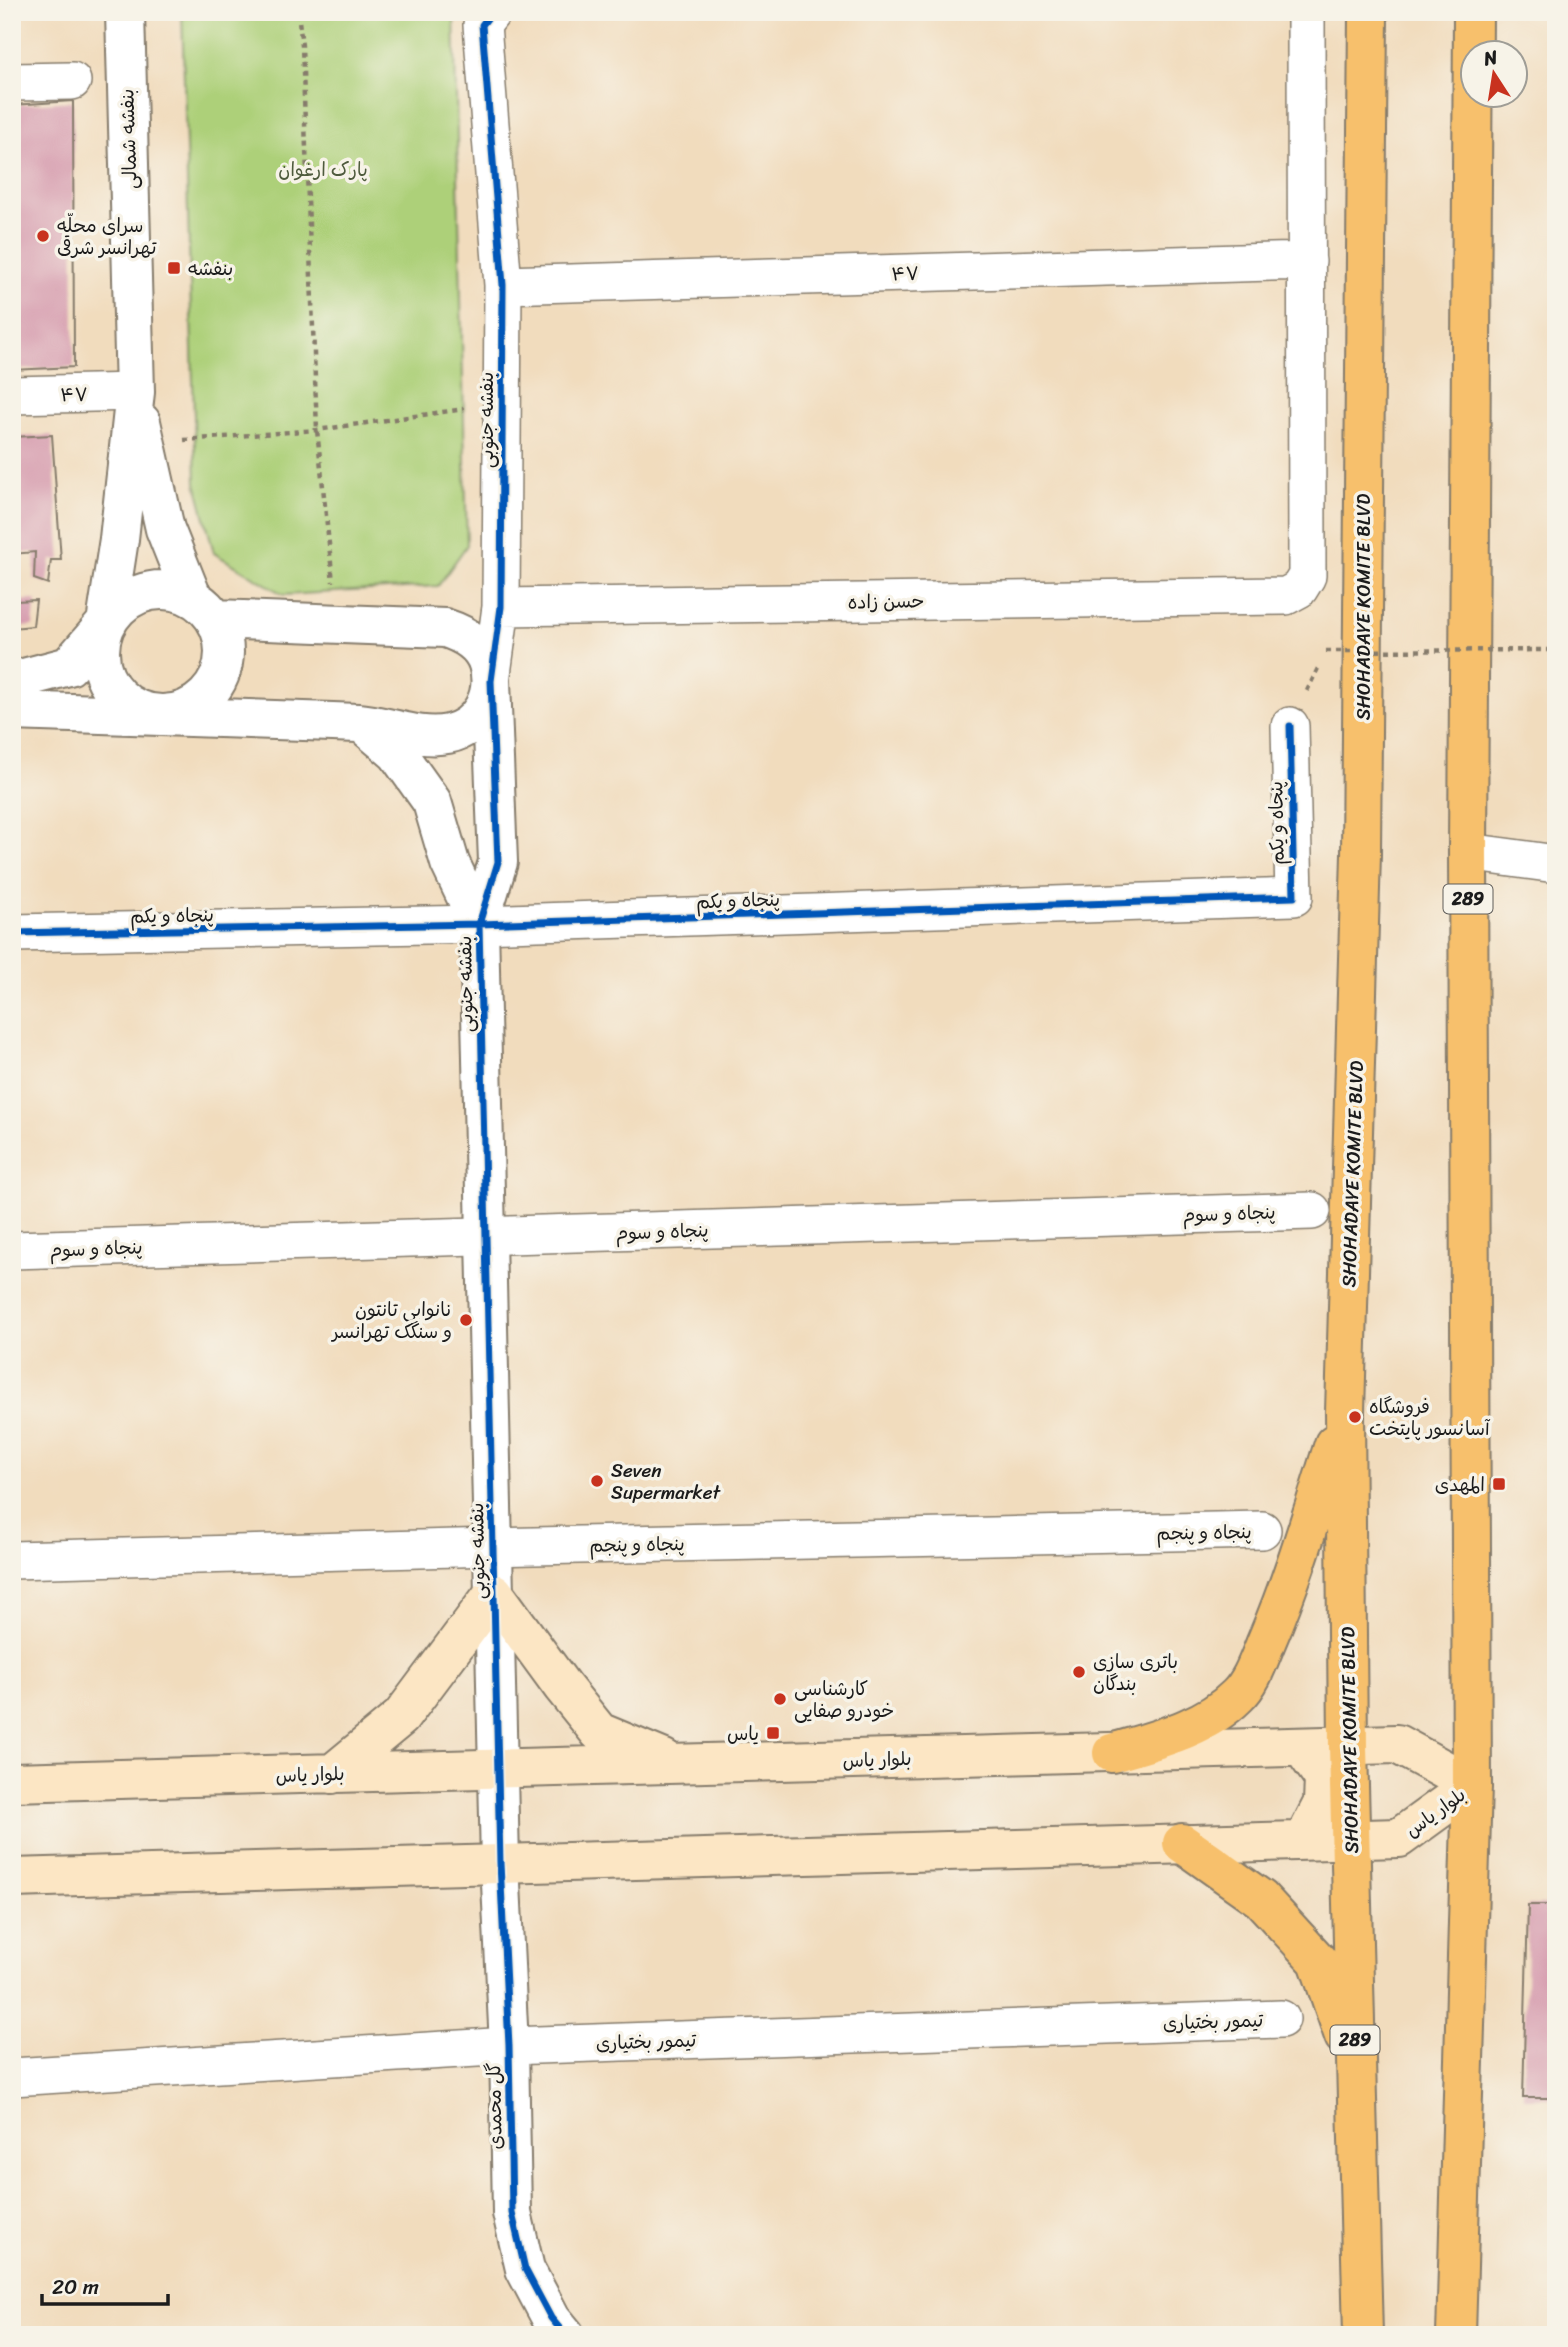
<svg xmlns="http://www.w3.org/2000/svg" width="1568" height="2347" font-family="Sriracha,'Playpen Sans Arabic',sans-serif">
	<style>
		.green { fill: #add079; stroke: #64764a; stroke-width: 2 }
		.building { fill: #d497ab }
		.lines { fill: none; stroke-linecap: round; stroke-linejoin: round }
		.minor-casing { stroke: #867c6c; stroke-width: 40 }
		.tertiary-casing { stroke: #867c6c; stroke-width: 42 }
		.secondary-casing { stroke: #867c6c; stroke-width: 42 }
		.primary-casing { stroke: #867c6c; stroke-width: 42 }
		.path { stroke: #867c6c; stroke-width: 4.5; stroke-dasharray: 5 5; stroke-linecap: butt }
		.minor { stroke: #fff; stroke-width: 37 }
		.tertiary { stroke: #fff; stroke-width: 38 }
		.secondary { stroke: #fce6c4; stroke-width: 38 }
		.primary { stroke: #f7c06c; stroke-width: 38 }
		.path-bridge { stroke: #867c6c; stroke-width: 4.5; stroke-dasharray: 5 5; stroke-linecap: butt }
		.cycleway-casing { stroke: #f7f3e8; stroke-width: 11 }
		.cycleway { stroke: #0057b8; stroke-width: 7 }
		.poi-dot { fill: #c8321e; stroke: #f7f3e8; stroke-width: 2.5 }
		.labels { text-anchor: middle; stroke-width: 7; stroke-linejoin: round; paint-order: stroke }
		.shield { fill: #f7f3e8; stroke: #5e5c59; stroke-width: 2 }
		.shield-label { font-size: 18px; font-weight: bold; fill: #1c1c1c }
		.street-label { font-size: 19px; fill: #1c1c1c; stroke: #f7f3e8 }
		.park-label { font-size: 19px; fill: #4f5b3d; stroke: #f7f3e8 }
		.poi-label { font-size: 19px; fill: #1c1c1c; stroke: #f7f3e8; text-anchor: start }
	</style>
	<rect width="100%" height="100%" fill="#f7f3e8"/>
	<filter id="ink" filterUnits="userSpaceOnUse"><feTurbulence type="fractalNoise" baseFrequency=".0143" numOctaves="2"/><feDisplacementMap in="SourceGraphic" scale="14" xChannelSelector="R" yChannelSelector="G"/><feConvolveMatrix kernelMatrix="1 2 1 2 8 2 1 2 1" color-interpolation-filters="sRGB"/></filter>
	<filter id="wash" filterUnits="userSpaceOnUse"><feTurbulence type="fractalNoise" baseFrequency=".00686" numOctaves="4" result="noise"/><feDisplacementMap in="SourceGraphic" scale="28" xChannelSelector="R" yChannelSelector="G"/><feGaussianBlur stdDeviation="1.57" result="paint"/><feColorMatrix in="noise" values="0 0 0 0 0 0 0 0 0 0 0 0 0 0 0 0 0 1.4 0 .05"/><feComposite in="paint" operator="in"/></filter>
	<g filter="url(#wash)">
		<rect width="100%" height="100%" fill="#f1dcbd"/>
		<path class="green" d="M182,12H454L467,545L438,586L284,595L214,553L196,483Z"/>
		<g id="blocks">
			<path class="building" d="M73,101L74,367L12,370V105Z
				M52,435L61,560H51L48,584L34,579L35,552L12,554V437Z
				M12,597L15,601L36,600L33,626L12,628Z
				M1528,1905H1556V2098H1523Z"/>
		</g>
	</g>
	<g filter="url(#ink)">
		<use href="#blocks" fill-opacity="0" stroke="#867c6c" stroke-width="2"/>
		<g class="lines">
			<defs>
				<path id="minor" d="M12,82L72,81
					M503,285L1307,261
					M12,395L135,392
					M501,607L1286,596L1299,589L1307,576L1306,12
					M491,681L501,607L503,285L482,25L492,12
					M1468,852L1556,864
					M12,933L479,924L1294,897L1290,726
					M12,1250L1312,1211
					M12,1560L493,1547L1262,1530
					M12,2077L509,2046L1281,2019"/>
				<path id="tertiary" d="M141,422L165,529L192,597
					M100 652a62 62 0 1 1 124 0a62 62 0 1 1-124 0Z
					M12,681L69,666L106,623L119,539L135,392L125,12
					M491,681L498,862L479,924L500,1863L509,2046L512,2213L525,2269L551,2318L565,2335
					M12,711C128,715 243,718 358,723C387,725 419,740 448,734C480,727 497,695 488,664C482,644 464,634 445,628L216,619
					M363,724L397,753L432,802L450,863L479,924"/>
				<path id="secondary" d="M1302,1747L1324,1778L1323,1803L1304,1840
					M332,1774L401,1717L494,1593L562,1686L599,1732L664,1759
					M12,1782L1397,1744L1472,1785L1399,1838L12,1878"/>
				<path id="primary" d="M1112,1753C1155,1740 1204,1729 1237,1696C1252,1682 1259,1659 1267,1640C1294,1577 1313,1510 1334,1444
					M1182,1843L1261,1899L1318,1961L1344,2036
					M1363,2335L1348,1746L1345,1412L1361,854L1368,12
					M1456,2335L1472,1785L1468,852L1473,12"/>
			</defs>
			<use href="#minor" class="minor-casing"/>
			<use href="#tertiary" class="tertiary-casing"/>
			<use href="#secondary" class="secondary-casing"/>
			<use href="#primary" class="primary-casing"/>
			<path class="path" d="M298,12L302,46L317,430L333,582
				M184,440L317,430L464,409
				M1307,691L1320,664"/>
			<use href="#minor" class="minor"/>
			<use href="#tertiary" class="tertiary"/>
			<use href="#secondary" class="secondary"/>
			<use href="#primary" class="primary"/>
			<path class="path-bridge" d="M1326,651L1556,650"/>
			<defs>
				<path id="cycleway" d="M492,12L482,25L503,285L501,607L491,681L498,862L479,924L500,1863L509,2046L512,2213L525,2269L551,2318L565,2335
					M12,933L479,924L1294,897L1290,726"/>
			</defs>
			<use href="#cycleway" class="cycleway-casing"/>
			<use href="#cycleway" class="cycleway"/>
		</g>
	</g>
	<g class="poi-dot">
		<circle cx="43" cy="236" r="7"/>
		<rect x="167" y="261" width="14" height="14" rx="3.5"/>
		<circle cx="466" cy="1320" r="7"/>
		<circle cx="1355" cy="1417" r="7"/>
		<circle cx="597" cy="1481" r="7"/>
		<rect x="1492" y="1477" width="14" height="14" rx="3.5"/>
		<circle cx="1079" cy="1672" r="7"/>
		<circle cx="780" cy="1699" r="7"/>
		<rect x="766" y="1726" width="14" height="14" rx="3.5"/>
	</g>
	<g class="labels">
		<g class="shield">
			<rect x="1443.5" y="884.5" width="49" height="29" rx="5"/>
			<rect x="1330.5" y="2025.5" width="49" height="29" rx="5"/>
		</g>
		<g class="shield-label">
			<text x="1468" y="905">289</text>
			<text x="1355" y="2046">289</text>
		</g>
		<g class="street-label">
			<text transform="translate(128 139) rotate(-92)" y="7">بنفشه شمالی</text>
			<text transform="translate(905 273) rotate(-2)" y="7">۴۷</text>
			<text transform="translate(74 394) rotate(-1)" y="7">۴۷</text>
			<text transform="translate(486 420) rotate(-90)" y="7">بنفشه جنوبی</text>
			<text transform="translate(886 601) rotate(-1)" y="7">حسن زاده</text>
			<text transform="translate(1363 607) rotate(-90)" y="7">SHOHADAYE KOMITE BLVD</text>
			<text transform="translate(1276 823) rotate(-91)" y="7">پنجاه و یکم</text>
			<text transform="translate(738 900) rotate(-2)" y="7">پنجاه و یکم</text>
			<text transform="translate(172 915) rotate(-1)" y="7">پنجاه و یکم</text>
			<text transform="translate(465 984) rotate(-91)" y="7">بنفشه جنوبی</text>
			<text transform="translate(1352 1174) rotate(-88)" y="7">SHOHADAYE KOMITE BLVD</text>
			<text transform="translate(1229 1213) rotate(-2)" y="7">پنجاه و سوم</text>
			<text transform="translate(662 1231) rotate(-2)" y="7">پنجاه و سوم</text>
			<text transform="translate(96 1248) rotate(-2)" y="7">پنجاه و سوم</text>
			<text transform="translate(1204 1532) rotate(-1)" y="7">پنجاه و پنجم</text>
			<text transform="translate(637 1544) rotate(-1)" y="7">پنجاه و پنجم</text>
			<text transform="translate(477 1551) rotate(-91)" y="7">بنفشه جنوبی</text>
			<text transform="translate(1349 1740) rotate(-91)" y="7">SHOHADAYE KOMITE BLVD</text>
			<text transform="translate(877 1759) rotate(-2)" y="7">بلوار یاس</text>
			<text transform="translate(310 1774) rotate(-2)" y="7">بلوار یاس</text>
			<text transform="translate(1435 1812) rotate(-36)" y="7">بلوار یاس</text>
			<text transform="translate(1213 2021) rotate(-2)" y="7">تیمور بختیاری</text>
			<text transform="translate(646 2041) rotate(-2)" y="7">تیمور بختیاری</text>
			<text transform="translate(494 2106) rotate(-91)" y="7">گل محمدی</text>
		</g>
		<g class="park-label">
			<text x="323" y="176">پارک ارغوان</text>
		</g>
		<g class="poi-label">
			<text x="57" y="232">سرای محلّه<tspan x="57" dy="22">تهرانسر شرقی</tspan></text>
			<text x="188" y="275">بنفشه</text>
			<text x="452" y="1316" text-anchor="end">نانوایی تانتون<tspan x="452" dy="22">و سنگک تهرانسر</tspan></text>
			<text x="1369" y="1413">فروشگاه<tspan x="1369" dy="22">آسانسور پایتخت</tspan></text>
			<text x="611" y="1477">Seven<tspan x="611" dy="22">Supermarket</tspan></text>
			<text x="1485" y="1491" text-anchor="end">المهدی</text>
			<text x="1093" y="1668">باتری سازی<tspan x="1093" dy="22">بندگان</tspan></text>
			<text x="794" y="1695">کارشناسی<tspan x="794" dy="22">خودرو صفایی</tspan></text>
			<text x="759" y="1740" text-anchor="end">یاس</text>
		</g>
	</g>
	<rect width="1568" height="2347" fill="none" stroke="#f7f3e8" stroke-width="42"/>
	<g transform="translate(1494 74) rotate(348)"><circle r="33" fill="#f7f3e8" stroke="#9f9d96" stroke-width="2"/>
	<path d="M0-5L12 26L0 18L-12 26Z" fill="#c8321e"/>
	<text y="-10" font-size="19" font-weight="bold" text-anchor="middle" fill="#1c1c1c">N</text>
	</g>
	<path d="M42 2294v10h126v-10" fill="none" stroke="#1c1c1c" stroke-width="3.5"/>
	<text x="52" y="2294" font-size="21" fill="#1c1c1c" stroke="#f7f3e8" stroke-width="5" paint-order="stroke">20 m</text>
</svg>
